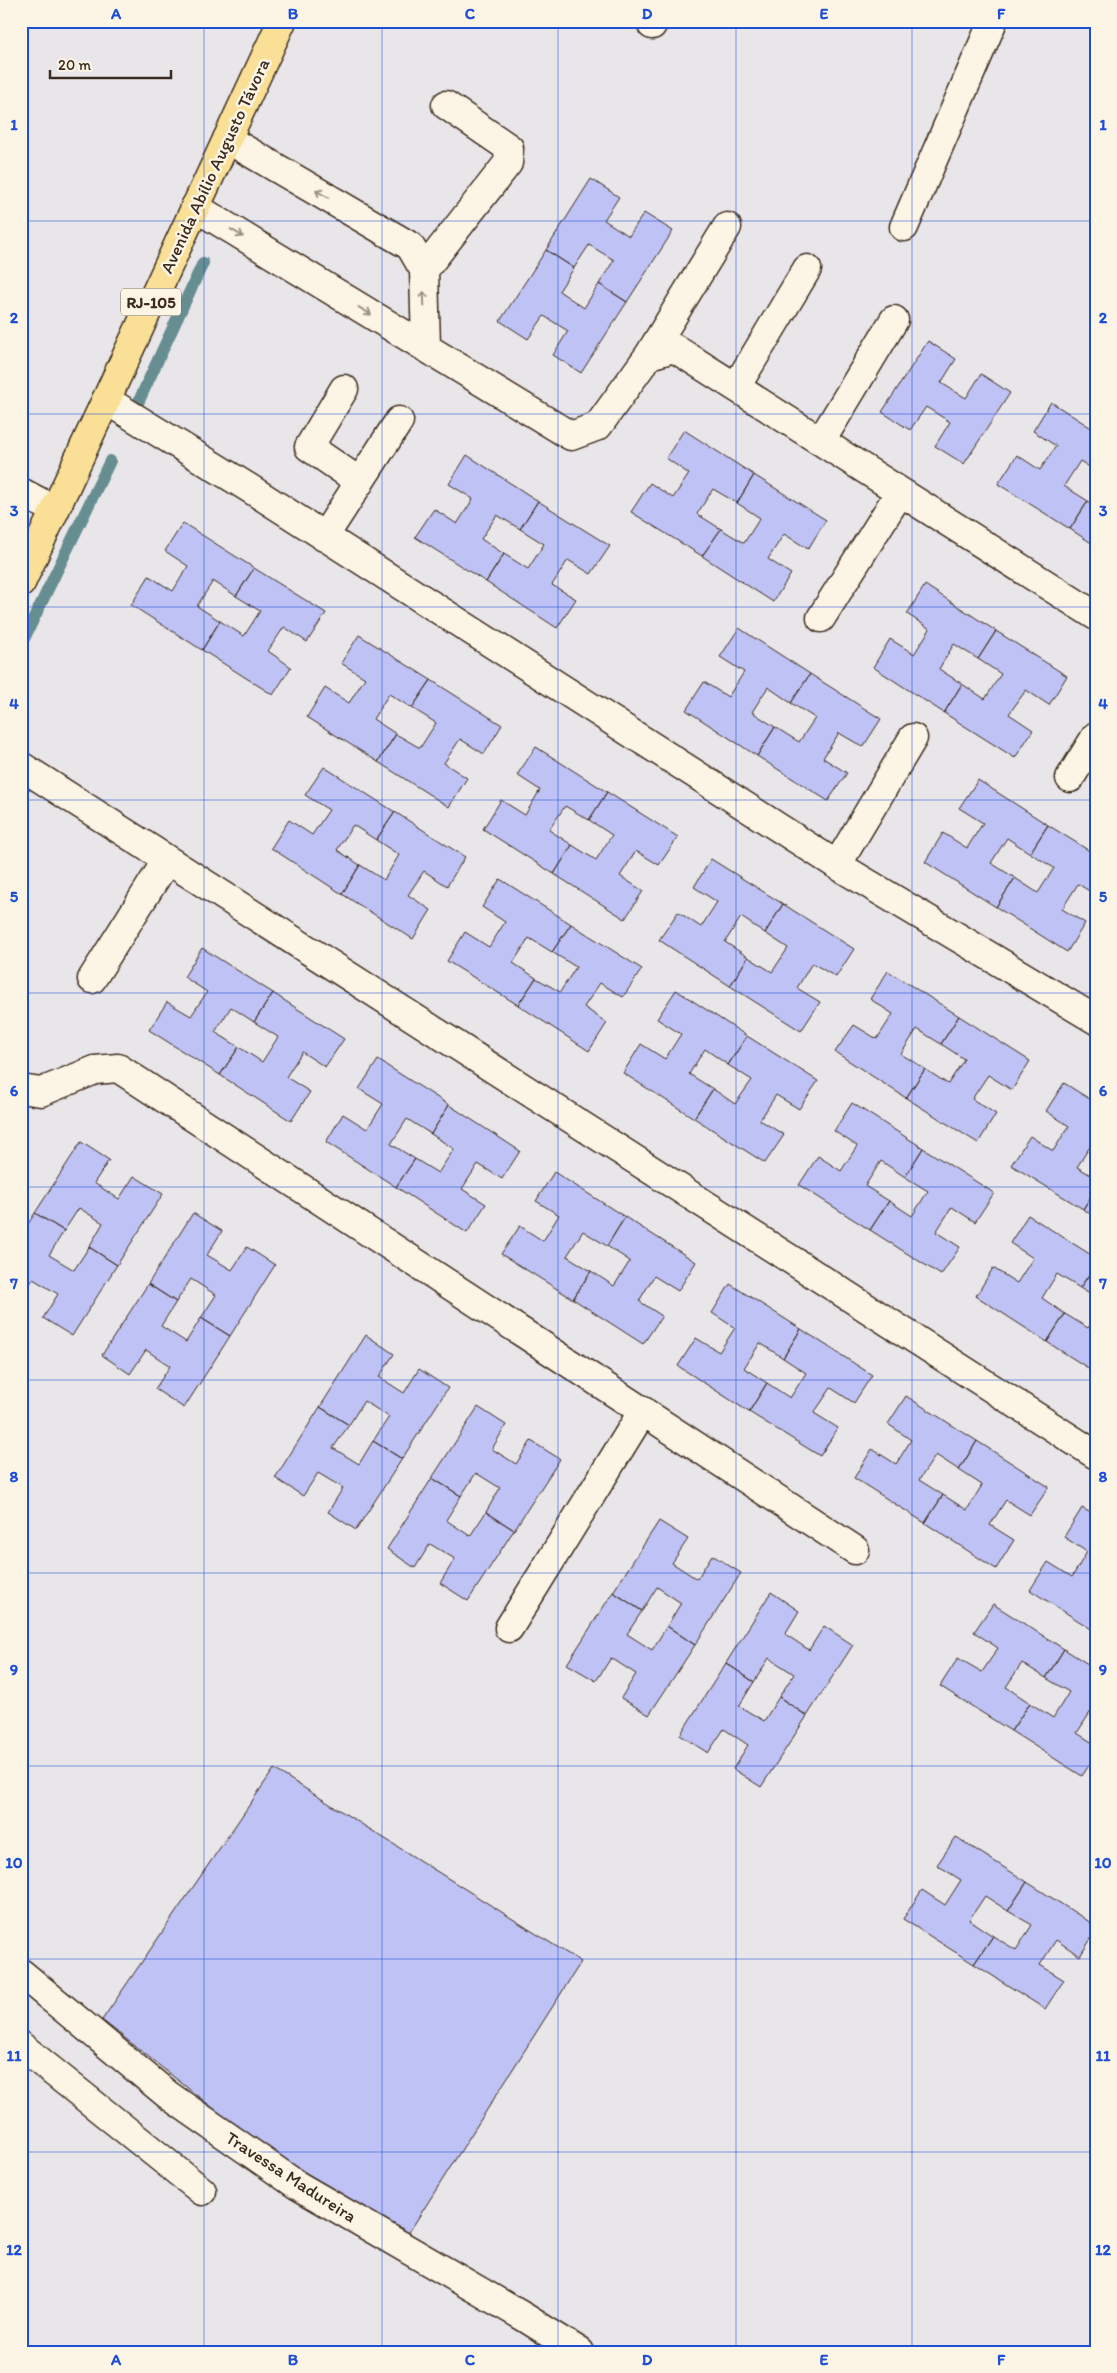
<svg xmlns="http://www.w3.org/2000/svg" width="1117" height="2373" font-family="Itim,sans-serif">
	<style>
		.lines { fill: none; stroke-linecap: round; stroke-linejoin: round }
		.stream { stroke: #668e91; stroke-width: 12 }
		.building { fill: #bec2f4; stroke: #3b2a1e }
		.minor-casing { stroke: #3b2a1e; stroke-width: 31 }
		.major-casing { stroke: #3b2a1e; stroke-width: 31 }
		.minor { stroke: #fcf5e5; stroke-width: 28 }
		.major { stroke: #f9e096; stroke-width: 28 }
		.oneway { stroke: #9c9082 }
		.grid { fill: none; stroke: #1d4ed8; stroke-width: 1; stroke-opacity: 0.55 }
		.labels { text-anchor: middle; stroke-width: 5; stroke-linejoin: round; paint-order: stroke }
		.shield { fill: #fcf5e5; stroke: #75675a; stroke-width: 1 }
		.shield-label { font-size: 16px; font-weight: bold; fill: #3b2a1e }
		.street-label { font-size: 18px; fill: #3b2a1e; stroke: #fcf5e5 }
		.neatline { fill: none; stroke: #1d4ed8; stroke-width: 2 }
		.grid-label { font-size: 16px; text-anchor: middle; font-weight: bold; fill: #1d4ed8 }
	</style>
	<rect width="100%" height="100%" fill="#e9e6ea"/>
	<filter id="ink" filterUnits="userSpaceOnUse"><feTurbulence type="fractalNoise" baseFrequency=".02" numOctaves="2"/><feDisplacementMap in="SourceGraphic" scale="10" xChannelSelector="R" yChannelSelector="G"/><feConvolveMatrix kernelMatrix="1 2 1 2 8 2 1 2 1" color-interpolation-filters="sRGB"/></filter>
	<g filter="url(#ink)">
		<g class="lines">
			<path class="stream" d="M137,405L203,263
				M21,645L110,461"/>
		</g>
		<path class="building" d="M591,179L619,197L604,220L629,236L644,213L673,231L627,302L599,284L614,260L589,245L574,268L546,250Z
			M546,250L574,268L559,291L584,308L599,284L627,302L581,373L553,355L568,331L544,316L528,339L500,321Z
			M928,341L956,359L941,383L966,398L981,374L1010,393L964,464L935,446L950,422L926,407L910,430L882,412Z
			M1051,402L1096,431V471L1080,461L1064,486L1088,501L1070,529L998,484L1017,455L1040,470L1056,446L1033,431Z
			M684,430L754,475L737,503L713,489L697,514L721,529L702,556L631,512L650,483L673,498L689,474L666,458Z
			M467,455L538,501L520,529L497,515L481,539L504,554L486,582L415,537L434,509L457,524L473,499L449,484Z
			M754,475L826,520L808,549L784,534L768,559L791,574L773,602L702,556L721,529L744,543L760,518L737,503Z
			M538,501L610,546L591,574L568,560L552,585L576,599L557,628L486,582L504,554L528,569L544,544L520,529Z
			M1088,501L1096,506V546L1070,529Z
			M183,523L254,568L236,596L213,581L197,606L220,621L202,650L131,605L149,576L173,591L188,566L165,551Z
			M254,568L326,613L307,642L284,627L268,651L291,667L273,695L202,650L220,621L244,636L260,611L236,596Z
			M925,585L996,631L978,659L954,644L939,669L962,684L944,713L873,667L890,639L914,654L930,629L907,614Z
			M739,628L810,674L791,703L768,687L752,712L775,727L757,756L686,710L704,682L728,697L744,672L720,657Z
			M996,631L1067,676L1049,705L1026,690L1009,714L1033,730L1015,758L944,713L962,684L985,699L1001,674L978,659Z
			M359,635L431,680L412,708L389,694L373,719L396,734L378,762L307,717L325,688L349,703L365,678L341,663Z
			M810,674L881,719L863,747L839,733L823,758L847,773L828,801L757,756L775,727L799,742L815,718L791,703Z
			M431,680L502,725L484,754L460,739L444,763L467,778L449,807L378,762L396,734L420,748L436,723L412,708Z
			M536,747L607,792L589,820L565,806L549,830L572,845L554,874L483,829L501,800L525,815L540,790L517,775Z
			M324,767L395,812L376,840L353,825L337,850L360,865L342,894L271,848L289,820L312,835L329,810L305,795Z
			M978,780L1048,825L1030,853L1007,838L991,863L1015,878L996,907L925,862L943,833L967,848L983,823L959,808Z
			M607,792L678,837L659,865L636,851L620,876L643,891L625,919L554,874L572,845L596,860L612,835L589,820Z
			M395,812L465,857L447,886L424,871L408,895L431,910L413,939L342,894L360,865L384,880L399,855L376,840Z
			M1048,825L1096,855V895L1078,884L1062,909L1085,923L1067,952L996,907L1015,878L1038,893L1054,868L1030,853Z
			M711,859L783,904L765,933L741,917L725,942L748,957L730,986L659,940L678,912L701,927L717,902L694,887Z
			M500,879L571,924L552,952L529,938L513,963L536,978L518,1005L447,961L465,932L489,947L505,922L482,907Z
			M783,904L854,949L836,977L812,963L797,988L820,1002L801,1031L730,986L748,957L772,972L788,948L765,933Z
			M571,924L642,969L623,997L600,983L584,1007L607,1023L589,1051L518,1005L536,978L560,992L576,967L552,952Z
			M202,948L273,993L254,1022L231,1007L215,1032L239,1047L220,1075L149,1030L167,1002L191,1016L207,992L184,977Z
			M888,971L959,1016L941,1044L917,1029L901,1054L925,1069L906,1098L835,1052L854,1025L877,1039L893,1014L870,999Z
			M676,990L747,1036L728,1065L705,1049L689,1074L713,1089L694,1118L623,1073L641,1044L665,1059L681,1034L657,1019Z
			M273,993L344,1039L325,1067L302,1052L286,1077L310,1092L291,1121L220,1075L239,1047L262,1062L278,1037L254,1022Z
			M959,1016L1030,1061L1012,1090L988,1075L972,1099L996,1114L978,1143L906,1098L925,1069L948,1084L964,1059L941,1044Z
			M747,1036L818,1081L799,1109L776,1095L760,1120L784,1135L765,1163L694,1118L713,1089L735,1104L752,1080L728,1065Z
			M378,1060L449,1105L431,1134L407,1119L391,1144L415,1159L396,1187L326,1142L343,1114L367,1129L383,1104L359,1089Z
			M1064,1083L1096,1103V1143L1093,1142L1077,1167L1096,1178V1189L1083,1209L1011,1165L1030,1136L1053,1151L1069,1126L1046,1111Z
			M852,1103L923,1148L905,1177L881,1161L865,1186L889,1201L870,1230L799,1185L818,1156L841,1171L857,1146L834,1131Z
			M449,1105L520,1151L502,1179L478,1164L462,1189L486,1204L467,1233L396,1187L415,1159L438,1173L454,1149L431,1134Z
			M81,1142L109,1160L94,1183L119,1199L134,1176L163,1194L117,1265L89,1247L103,1223L79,1208L64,1231L35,1213Z
			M923,1148L994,1193L975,1222L952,1207L936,1232L960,1247L941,1275L870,1230L889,1201L912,1216L928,1191L905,1177Z
			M554,1172L625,1217L607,1246L583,1231L567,1256L591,1271L573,1299L501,1254L520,1226L543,1241L559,1215L536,1201Z
			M1096,1189V1218L1083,1209Z
			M35,1213L64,1231L49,1255L74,1270L89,1247L117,1265L72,1336L43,1318L58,1294L33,1279L21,1298V1235Z
			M193,1213L222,1231L207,1255L232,1270L247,1247L275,1265L230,1336L201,1318L216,1295L191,1279L176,1302L148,1284Z
			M1028,1215L1096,1258V1264L1080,1288L1057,1274L1042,1298L1065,1314L1047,1342L976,1296L993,1268L1017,1283L1033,1258L1010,1243Z
			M625,1217L696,1262L678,1291L654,1276L639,1301L662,1316L643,1344L573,1299L591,1271L614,1286L630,1261L607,1246Z
			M1096,1264V1298L1080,1288Z
			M148,1284L176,1302L161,1326L186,1342L201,1318L230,1336L184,1408L155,1389L170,1366L146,1350L130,1374L102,1355Z
			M730,1284L801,1329L783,1358L760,1343L744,1368L767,1383L749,1412L678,1366L696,1338L719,1352L735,1328L712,1313Z
			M1065,1314L1088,1328L1096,1316V1373L1047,1342Z
			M801,1329L872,1375L854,1403L831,1388L814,1413L838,1428L820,1456L749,1412L767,1383L790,1398L806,1373L783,1358Z
			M366,1335L394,1354L379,1377L404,1393L419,1369L448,1388L402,1459L373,1441L389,1417L364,1401L349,1425L320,1407Z
			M906,1396L977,1441L959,1470L936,1455L919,1480L943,1495L925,1523L854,1478L872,1449L896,1464L911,1440L888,1424Z
			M320,1407L349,1425L333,1448L359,1464L373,1441L402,1459L356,1530L328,1512L343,1488L318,1473L303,1496L275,1478Z
			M478,1407L506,1425L492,1449L516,1464L531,1441L560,1459L514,1530L486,1512L500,1488L476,1473L461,1496L432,1478Z
			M977,1441L1049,1487L1030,1515L1006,1500L990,1525L1014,1540L996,1569L925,1523L943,1495L967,1510L982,1485L959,1470Z
			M432,1478L461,1496L446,1520L470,1536L486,1512L514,1530L468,1601L440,1583L455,1559L430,1544L415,1568L387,1549Z
			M1082,1508L1096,1516V1632L1030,1590L1048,1562L1072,1577L1087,1552L1064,1537Z
			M659,1521L688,1539L672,1563L697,1579L712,1555L741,1573L695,1645L667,1626L681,1603L657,1587L642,1611L613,1592Z
			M613,1592L642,1611L627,1634L652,1650L667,1626L695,1645L649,1715L621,1698L636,1674L611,1658L596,1681L567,1664Z
			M771,1592L799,1611L785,1634L809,1650L824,1626L853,1645L807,1716L779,1697L794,1674L769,1658L754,1682L726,1663Z
			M993,1604L1064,1649L1046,1678L1022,1663L1006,1687L1030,1703L1011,1731L940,1686L958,1658L982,1672L998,1648L974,1632Z
			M1064,1649L1096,1669V1710L1093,1708L1077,1733L1096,1745V1755L1082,1776L1011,1731L1030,1703L1053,1718L1069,1692L1046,1678Z
			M726,1663L754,1682L739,1706L764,1721L779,1697L807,1716L761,1787L733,1769L748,1745L724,1729L708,1753L680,1735Z
			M274,1769L581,1962L406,2237L252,2139L102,2020Z
			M956,1837L1027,1882L1008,1911L985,1896L969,1920L993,1936L974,1964L903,1919L922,1890L945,1905L961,1880L937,1865Z
			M1027,1882L1096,1926V1931L1080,1956L1056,1940L1040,1965L1064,1980L1045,2009L974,1964L993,1936L1016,1950L1032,1925L1008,1911Z"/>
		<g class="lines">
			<defs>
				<path id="minor" d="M652,25L654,21
					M227,139L410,246L424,270L426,348
					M195,207L571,436L598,426L649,355L674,348L1096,616
					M904,227L993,21
					M424,270L508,163L509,148L446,105
					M649,355L727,227
					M736,387L807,269
					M344,389L309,447L360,482
					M106,400L249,488L837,865L1096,1020
					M821,441L894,320
					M21,492L55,510
					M324,537L399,421
					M821,618L900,492
					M21,766L1096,1455
					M1070,778L1096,736
					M837,865L913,738
					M92,979L167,860
					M21,1089L41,1092L95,1070L118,1068L855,1550
					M509,1628L643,1411
					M21,1973L168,2095L297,2185L524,2317L580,2352
					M21,2046L202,2191"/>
				<path id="major" d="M21,583L282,21"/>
			</defs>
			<use href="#minor" class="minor-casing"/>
			<use href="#major" class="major-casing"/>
			<use href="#minor" class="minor"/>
			<use href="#major" class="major"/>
		</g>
		<defs><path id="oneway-shaft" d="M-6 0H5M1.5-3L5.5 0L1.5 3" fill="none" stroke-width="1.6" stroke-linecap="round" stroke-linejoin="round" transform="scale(1.25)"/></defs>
		<g class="oneway">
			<use href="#oneway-shaft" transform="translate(322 194) rotate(-150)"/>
			<use href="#oneway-shaft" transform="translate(237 233) rotate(31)"/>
			<use href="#oneway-shaft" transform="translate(424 299) rotate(-92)"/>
			<use href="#oneway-shaft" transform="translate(365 311) rotate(31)"/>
		</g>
	</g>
	<path class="grid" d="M204,21V2352M382,21V2352M558,21V2352M736,21V2352M912,21V2352M21,221H1096M21,414H1096M21,607H1096M21,800H1096M21,993H1096M21,1187H1096M21,1380H1096M21,1573H1096M21,1766H1096M21,1959H1096M21,2152H1096"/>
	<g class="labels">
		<rect class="shield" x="121" y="288.5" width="60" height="27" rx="4"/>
		<g class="shield-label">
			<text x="151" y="308">RJ-105</text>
		</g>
		<g class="street-label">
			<text transform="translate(215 166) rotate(-65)" y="6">Avenida Abílio Augusto Távora</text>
			<text transform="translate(291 2177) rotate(33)" y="6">Travessa Madureira</text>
		</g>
	</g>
	<rect width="1117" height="2373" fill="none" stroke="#fcf5e5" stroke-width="55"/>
	<path d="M50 70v8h121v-8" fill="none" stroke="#3b2a1e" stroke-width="2.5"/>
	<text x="58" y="70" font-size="15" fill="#3b2a1e" stroke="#fcf5e5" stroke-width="4" paint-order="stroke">20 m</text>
	<rect x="28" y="28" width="1062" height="2318" class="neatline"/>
	<g class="grid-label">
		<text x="116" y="19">A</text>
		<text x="293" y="19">B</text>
		<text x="470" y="19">C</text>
		<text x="647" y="19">D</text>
		<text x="824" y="19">E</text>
		<text x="1001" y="19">F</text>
		<text x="14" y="130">1</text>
		<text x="1103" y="130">1</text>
		<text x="14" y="323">2</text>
		<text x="1103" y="323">2</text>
		<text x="14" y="516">3</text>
		<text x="1103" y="516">3</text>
		<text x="14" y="709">4</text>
		<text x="1103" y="709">4</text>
		<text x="14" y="902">5</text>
		<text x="1103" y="902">5</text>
		<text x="14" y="1096">6</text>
		<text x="1103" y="1096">6</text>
		<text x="14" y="1289">7</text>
		<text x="1103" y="1289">7</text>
		<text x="14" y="1482">8</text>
		<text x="1103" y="1482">8</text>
		<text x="14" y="1675">9</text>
		<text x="1103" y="1675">9</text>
		<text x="14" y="1868">10</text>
		<text x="1103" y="1868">10</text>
		<text x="14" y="2061">11</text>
		<text x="1103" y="2061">11</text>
		<text x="14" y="2255">12</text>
		<text x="1103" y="2255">12</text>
		<text x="116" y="2365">A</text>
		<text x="293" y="2365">B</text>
		<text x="470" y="2365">C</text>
		<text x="647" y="2365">D</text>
		<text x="824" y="2365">E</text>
		<text x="1001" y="2365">F</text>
	</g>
</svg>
